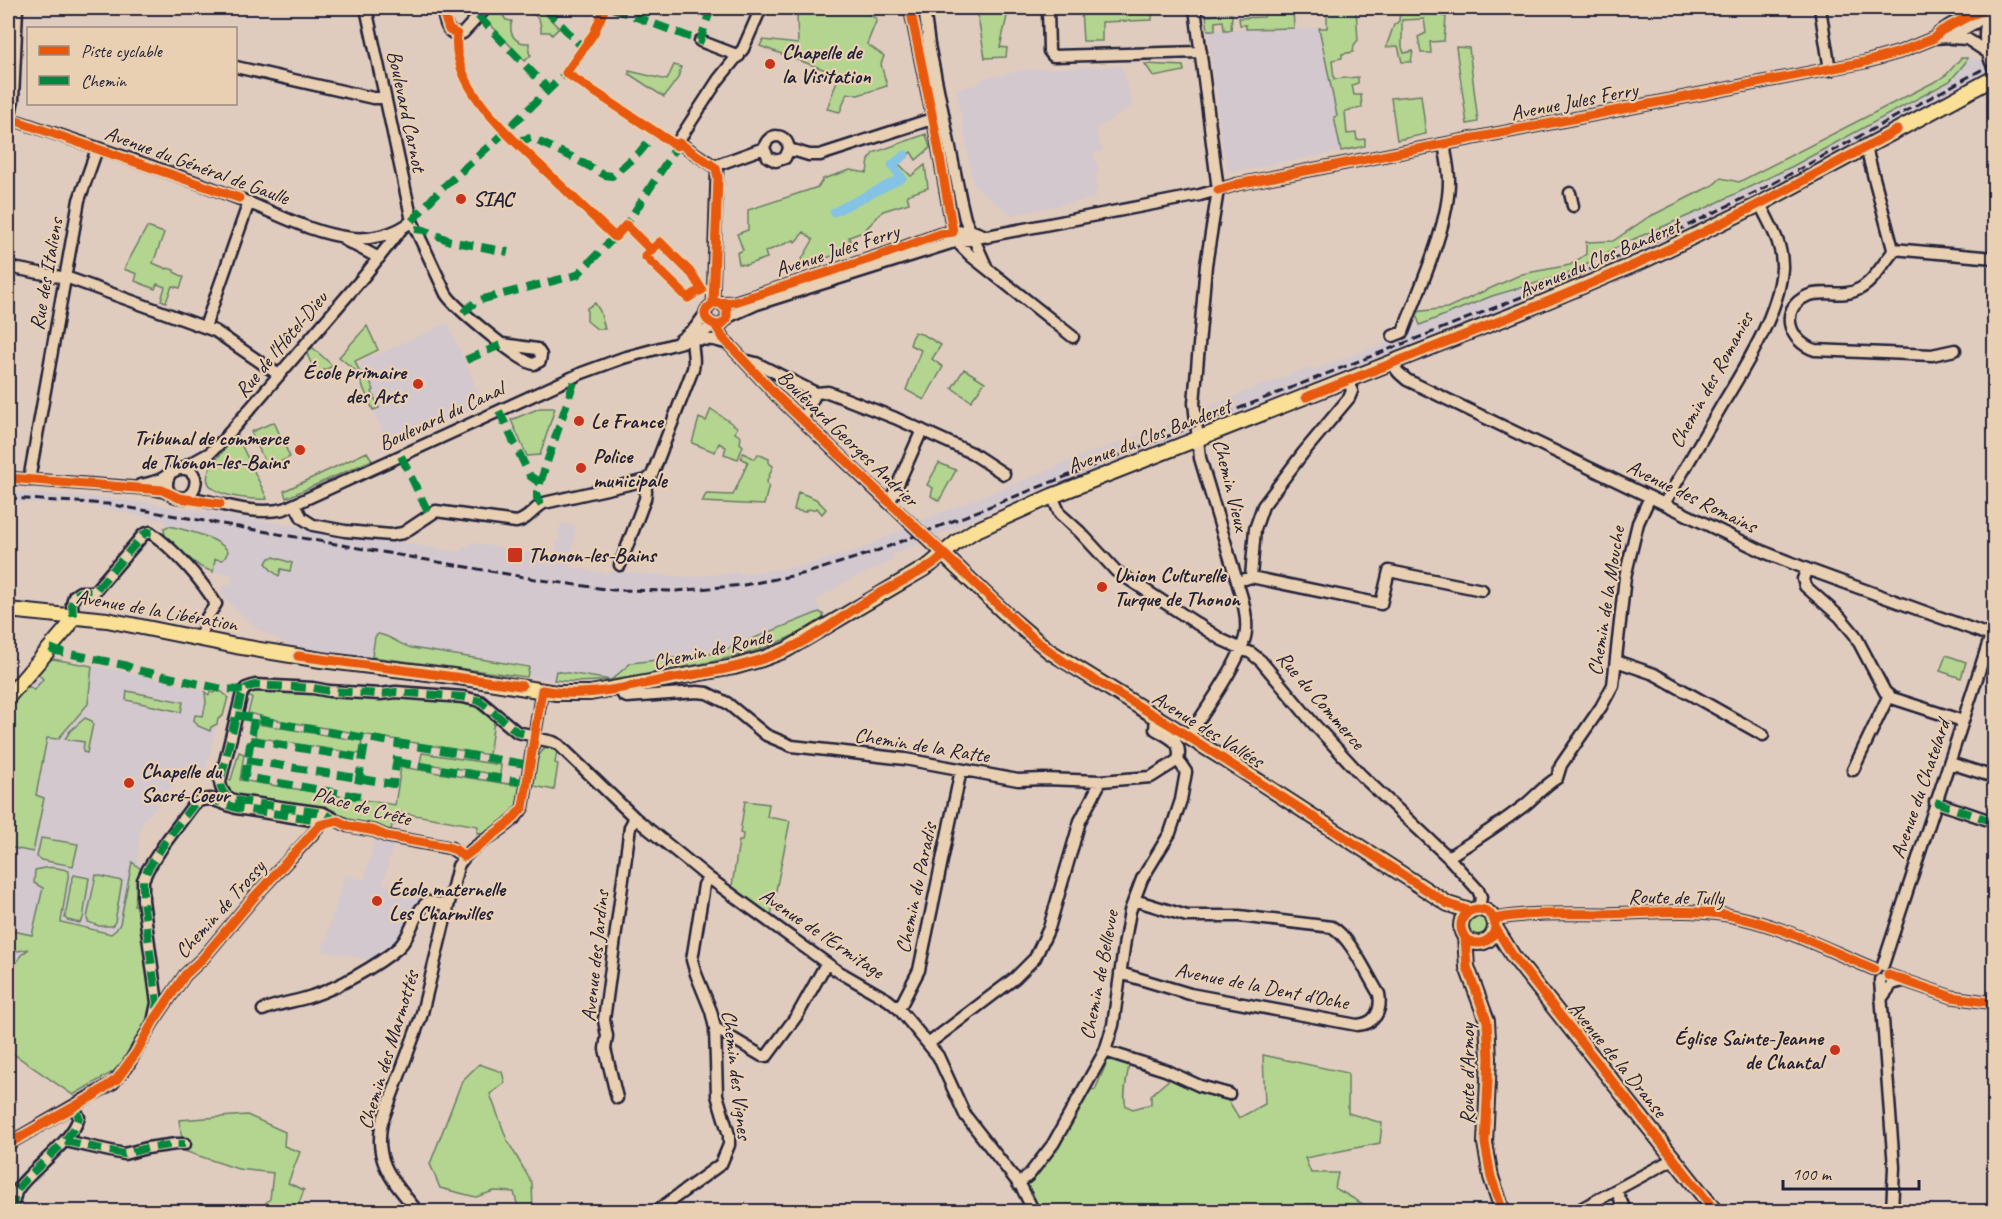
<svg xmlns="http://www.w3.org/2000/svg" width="2002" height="1219" font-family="Caveat,sans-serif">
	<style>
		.built { fill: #d3c8cd }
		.green { fill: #b3d590; stroke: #6a7c66; stroke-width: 1.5 }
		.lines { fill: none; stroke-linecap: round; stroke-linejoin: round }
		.canal { stroke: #84c3e5; stroke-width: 9 }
		.minor-casing { stroke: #22223b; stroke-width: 15 }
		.major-casing { stroke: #22223b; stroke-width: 18 }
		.minor { stroke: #ead0b2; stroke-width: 10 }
		.major { stroke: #fadf96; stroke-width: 14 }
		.rail { stroke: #22223b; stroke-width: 3; stroke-dasharray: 9 4.5; stroke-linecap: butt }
		.quiet { stroke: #00873e; stroke-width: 8; stroke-dasharray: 15 8; stroke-linecap: butt }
		.cycleway-casing { stroke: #ead0b2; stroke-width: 13 }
		.cycleway { stroke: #e8590c; stroke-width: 9 }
		.poi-dot { fill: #c8321e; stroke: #ead0b2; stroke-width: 2 }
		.labels { text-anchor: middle; stroke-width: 4.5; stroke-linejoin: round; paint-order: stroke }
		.poi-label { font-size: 21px; font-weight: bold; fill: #22223b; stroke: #ead0b2; text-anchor: start }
		.street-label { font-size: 21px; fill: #22223b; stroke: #ead0b2 }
	</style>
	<rect width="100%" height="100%" fill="#e0ccbe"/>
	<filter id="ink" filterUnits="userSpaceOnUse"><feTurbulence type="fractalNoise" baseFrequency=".0167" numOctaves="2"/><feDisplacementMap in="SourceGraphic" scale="12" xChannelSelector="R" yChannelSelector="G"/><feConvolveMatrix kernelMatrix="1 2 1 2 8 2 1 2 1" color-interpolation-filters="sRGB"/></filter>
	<g filter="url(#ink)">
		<path class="built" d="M1319,28L1337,116L1334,118L1341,151L1234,172L1228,170L1222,143L1208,30Z
			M1967,58L1982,60L1988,72L1726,210L1644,250L1586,275L1471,322L1204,426L1202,410L1249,390L1311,367L1312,370L1407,335L1408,330L1420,325L1492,296L1567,274L1627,242L1704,209L1857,132L1950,81L1965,63Z
			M1121,66L1133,105L1095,131L1103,150L1094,154L1099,172L1095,174L1098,188L1095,189L1096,198L1011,215L973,185L956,89L976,85L982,79L1029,69Z
			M448,323L481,398L473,402L475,406L389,446L356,371L361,366L360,363L367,359V356H374Z
			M1170,416L1189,421L1191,432L1032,494L891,556L893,561L849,580L815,601L823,614V620L779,644L728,659L611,681L589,683L567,682L300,648L284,643L256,628L229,603L220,592L224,586L231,584L232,575L213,572L201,567L189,558L165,536V521L86,505L8,502V492L87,496L138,501L461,552L462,546L469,547L470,542L554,557L561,523L576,525L570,567L606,573L612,571L689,577L740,572L742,574L806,565L866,547L921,520L1024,480L1076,458L1173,423Z
			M53,659L109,668L199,689L209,695L218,719L204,777L180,767L166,797L146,818L141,828L137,860L143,867L134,905H140L113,1072L73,1095L8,1050V706L45,662Z
			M375,839L394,842L383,884L426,895L423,902L417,900L411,921L397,942L375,959L370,960L322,951L345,875L364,880Z"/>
		<path class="green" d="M493,8H502V14L506,20L512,21C508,34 515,44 529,43V53L531,55L525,61L483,17Z
			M517,8H539L559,28L552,35L550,32H541C542,17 533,10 519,14Z
			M808,8H857L877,19L867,44L884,56L881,64L887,86L858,95L847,93L840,112L827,109L839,75L760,46L763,40L798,44L797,15Z
			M985,8H1009L1000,47L1007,48L1006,57L985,58L977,11H986Z
			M1091,8H1152V20L1102,22V41H1083L1081,9Z
			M1264,8H1293L1294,28L1246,29V25H1240L1239,18L1264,17Z
			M1400,8H1428V12L1446,17L1444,41L1430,42L1431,53H1421L1418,37L1426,33L1424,19L1402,20V47L1404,53L1413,51L1411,62H1402L1398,46L1386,47L1394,25L1399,21Z
			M1356,9L1358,40L1354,45L1353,52L1342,54V58L1332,60L1334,79L1358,77V83L1352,85L1354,95H1361L1362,108L1345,111L1347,134L1356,133L1357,140L1365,139V146L1341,151L1334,117L1337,116L1319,28H1327V11Z
			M1232,14L1231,30H1224L1223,21L1215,22V30H1208L1206,16Z
			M1456,47L1469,48L1478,122L1467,124Z
			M1961,58H1967L1965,63L1950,81L1793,166L1704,209L1627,242L1567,274L1492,296L1420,325L1415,312L1447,308L1522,274L1570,265L1586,254V242L1613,241L1647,218L1713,185L1721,178L1739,182L1938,80L1947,74Z
			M1145,64L1183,66L1184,71L1154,77Z
			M674,65L681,67L678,78L664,97L629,74V71L667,80Z
			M1421,95L1426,134L1397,140L1391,98Z
			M926,134L930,148L916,160L911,152L898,163L911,176L925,165L928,188L907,195L909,203L883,211L863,232L849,237L853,250L798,266L813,240L804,232L795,242L794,240L765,252L767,258L746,265L739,264L737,253L743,250L737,234L748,230V210L818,187L823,179L850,170L867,173L869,160L873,153Z
			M147,227L164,233L153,263L167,269L168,268L174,270V272L184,277L180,288L172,286L166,302L161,300L165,287L157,284L155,289L135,281L137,274L124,269Z
			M595,303L600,311L605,329H597L587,321V308Z
			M367,326L378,350L355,361L363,380L368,377L374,390L372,392L379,408L373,410L356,371L339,357Z
			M914,332L924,335L941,345L932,359L943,367L924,400L906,390L921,350L910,345Z
			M312,347L333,366L316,374L307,354Z
			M964,369L985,382L971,401L952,388Z
			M540,408H555L540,455L527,456L511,420Z
			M711,409L737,427L735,433L741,437L740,443L743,446L738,459L724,454L726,447L719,443L715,452L692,443L699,418L706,421Z
			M274,422L290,457L268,468L251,432Z
			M237,436L266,496L267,499C253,500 201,497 208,474C211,462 229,445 237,436Z
			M367,452L372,460L286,498L284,491Z
			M743,453L755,459L758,454L769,459V463L773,466L766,484L769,485L764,505L702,502L706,494L733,495L748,462L741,458Z
			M939,463L956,470L939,501L931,496L933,488L927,485Z
			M798,492L816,499L826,509L822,514L817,508L812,510L809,509L804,512L794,510Z
			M169,526C185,530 218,537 228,551L226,556L223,560L215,559L213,572L201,567L189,558L165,536L164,528Z
			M274,557L292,563L290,571L281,569L279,576L271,570L266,563L269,558Z
			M819,612L823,614V620C767,653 725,660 663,671C626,678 592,685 554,680L556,671L611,680L631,663L717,653Z
			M378,634C389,635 400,645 412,648L529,667L527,677L372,657L375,637Z
			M1946,655L1966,662L1961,678L1940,671Z
			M53,659L92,666L88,704L58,739L47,738L36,795L44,798L33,852L8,847V706L26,685L34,690L43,679L36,672L48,660Z
			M255,690L448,701L474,706L494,721L489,755L282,721L248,713L252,698L246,696L249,692Z
			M127,691L183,702L181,712L126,700Z
			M216,691L222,692L228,697L223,716L218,719L217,724L211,727L210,731L198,726L194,720L195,715L203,716L206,703L205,692L209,695L210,692L214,693Z
			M85,718L92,721L93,724L87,753L83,752L84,742L65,739L70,731Z
			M257,724L362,741L360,754L255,737Z
			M546,748H552L557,751L555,763L558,764L554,790L534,786C535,774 534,755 546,748Z
			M239,752L244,754L240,780L395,805L401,767L521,786C520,792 520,799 517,805C511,816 490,834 477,833L478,826L398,812L395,825H392L390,834L238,798L227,791L225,779L231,780Z
			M422,753L501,765L500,775L420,763Z
			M745,801L769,804L767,817L790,821L771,915L732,886L739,841H742L743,834L740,833Z
			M41,838L78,844L73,866L41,860L37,857Z
			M132,862L142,870L134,905H140L153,997L150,1014L127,1058L113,1072L73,1095L8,1050V978L21,955L29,949L18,951L8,946V930L32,935L43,888L34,883L35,870C48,866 56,867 69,871L61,922L111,934L116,930L120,924Z
			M74,875L89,878L83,919L80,923L67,920L65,918L71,883Z
			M96,875L122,881L115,922L112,926H99L88,922L87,918Z
			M1468 926a10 10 0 1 1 20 0a10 10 0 1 1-20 0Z
			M1263,1055L1348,1073V1113L1382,1123L1380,1143L1305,1158L1311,1173H1338L1335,1188L1375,1211H1336L1335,1207L1307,1204L1306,1212L1041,1211L1027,1186L1028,1181L1088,1088L1095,1090L1109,1057L1129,1063C1128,1076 1122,1095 1126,1106L1133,1109L1151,1104V1095L1172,1077L1222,1095L1230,1103L1239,1118L1265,1104Z
			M479,1064L502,1072L505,1083L490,1094L507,1140L532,1183L533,1211H519L514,1192L494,1191L476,1197L440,1188L430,1164L462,1081Z
			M247,1115L285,1132L284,1146L300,1152L288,1183L304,1190L296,1211H257L270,1199L273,1173L238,1169L184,1151L179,1120Z"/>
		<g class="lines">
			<path class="canal" d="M834,212L902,178L892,165L905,155"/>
			<defs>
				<path id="minor" d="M366,8L412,221L446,294C454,307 520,362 534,364L540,361L541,355L537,349L503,344
					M442,8C445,20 446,38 463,33L486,8
					M910,8L935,129L953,232L961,246L971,256L1073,337
					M924,8L929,45L961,202L965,219L986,266
					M1048,8L1049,51L1053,56L1201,52
					M1820,8L1830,70
					M1989,9C1983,33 1983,46 1994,69
					M1934,38C1946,24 1968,16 1986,10
					M1951,38L1967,39L1987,52
					M700,41L739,56
					M236,67L373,98H384
					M8,118C85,144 164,169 240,199C276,213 312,234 352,238C372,240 396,234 412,221
					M9,119L13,100L17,8
					M1866,148L1893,249L1892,253C1882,265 1872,284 1857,290C1842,298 1823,289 1807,296C1778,309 1789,342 1815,350L1932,355L1955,350
					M789,149L809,155H820L938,117
					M714,166L764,148C768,132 787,132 789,149L785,158L776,161L768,157L764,148
					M1570,193L1573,206
					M345,240L379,258
					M1893,249L1994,258
					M8,267L71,279L215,331L279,375
					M713,304L717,171L714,166L682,145L679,140L718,80L743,49L761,8
					M721,304L727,309V319L721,325C710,326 698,315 710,306C715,301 728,303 735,302L885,254L940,234L970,230L988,237
					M728,317L757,304L951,243L1200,195L1238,184L1865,62L1900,52L1934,38L1950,37L1975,23L1991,8
					M716,326L723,338L778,397L944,555
					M205,327L249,202
					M1393,336L1403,332C1419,289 1449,226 1449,181C1449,168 1446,156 1444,144
					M694,339L714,340L729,344
					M679,341L695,328L706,313
					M744,360L756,363L816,393L828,392L895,418L972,453L1004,474
					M1391,363L1399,373L1407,380L1764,552L1807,569L1994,637
					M802,420L816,393
					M181,469L210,453L224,439L365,275L403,227
					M170,474C166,481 165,489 172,495C178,499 184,497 191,498C221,503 253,516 284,509L582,373L623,358L693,339L714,325
					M8,478L153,489L170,493
					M29,480L79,200L97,149
					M140,485C147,484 153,482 159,480C167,477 175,467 185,469C201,473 197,492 185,498
					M1052,496L1060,514L1080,532L1116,571L1222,640L1251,653L1261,661L1313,723L1361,775L1448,857L1478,890L1481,897L1479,909
					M888,502L893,495L922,430
					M1664,504C1683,471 1703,438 1722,405C1745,367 1779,314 1782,268C1783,244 1770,225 1760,204
					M295,505L302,518L313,525L345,531L391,535L403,533L436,511L516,522C528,520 533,509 544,503L647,480L652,475L693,369C696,358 691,349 693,339
					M620,565L645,499L646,492L645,481
					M1807,569L1803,579L1805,586L1840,617L1855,635L1885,692L1892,698L1963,721
					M1251,577L1381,604L1389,571L1482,590
					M1245,579L1251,577L1255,529L1263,506L1303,453L1349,398L1352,391L1349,379
					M73,616L72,604L74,596L80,592H94L144,534L150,532C175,550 200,578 216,604L207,617L201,638
					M1616,661L1654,674L1763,735
					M621,688L623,695L627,697L697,692L707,693L727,703L766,735L792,746L905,759L1018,780L1044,779L1101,781L1151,777L1178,760C1183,741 1169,738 1155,729L1156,717
					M1188,737C1204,712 1244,657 1246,631C1247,620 1245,609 1242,598L1200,458L1194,403L1206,265L1218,190L1195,8
					M535,738L553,742L559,745L635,818L709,878L836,970L888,1000L899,1009L938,1056L965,1115L1022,1188L1034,1212
					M1950,763L1994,777
					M1853,770L1889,695
					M1935,802L1994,822
					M464,857L451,848L386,836L375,831L348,826L323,813L237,801C227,799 221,792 220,782L242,693L246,688L255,685L313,688L329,691L380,694L396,692L463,697L480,701L517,732L535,736
					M1448,857C1474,841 1500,824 1525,805C1536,796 1545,785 1557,778L1561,765L1601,707L1613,685L1625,577L1638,523L1650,497
					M1494,919C1527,912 1570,914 1604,914C1649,913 1697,907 1741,918C1787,928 1830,951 1874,969
					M1883,965L1994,626
					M1120,973L1190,994L1357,1025C1375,1024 1382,1011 1379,994C1367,975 1351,938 1332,927L1239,916H1187L1134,900
					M1888,975L1952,997L1994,1003
					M1880,980L1894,1167L1892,1212
					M1881,999L1892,984L1903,981
					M899,1009L919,970L961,770
					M263,1010C279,1003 295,1002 312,996C337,988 377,966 398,948C412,936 413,912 428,902L448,905
					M715,1028L762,1056H767L798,1014L826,964
					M928,1044L1015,978L1035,958L1049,928L1080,821L1101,781
					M1105,1051L1165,1070L1200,1086L1229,1094
					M617,1098L605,1049L607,1036L604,1020L630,827L635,818
					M65,1141L124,1154L147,1148L176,1144H185
					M8,1144L113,1083L128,1065L153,1022L157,1003L143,900V880L148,869L165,843L194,804L201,800L211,799L236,808L318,821L320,825L318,828L255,896L203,958L185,975L153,1022
					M1018,1184L1029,1175L1053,1144L1105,1051L1113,1025L1125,940L1130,911L1142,879L1170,833L1181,800L1186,772L1178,760
					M1616,1190L1626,1212
					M11,1212L16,1192L20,1186C35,1167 74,1139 79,1117L74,1107
					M418,1212C394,1182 373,1163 382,1122L421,1017L458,866C473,840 508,833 523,807L542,690
					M655,1212L721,1164L729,1145V1135L717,1095L715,1028L711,1011L696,974L692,960L704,885L709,878
					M1575,1212L1675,1158"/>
				<path id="major" d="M944,555L1008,616L1049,651L1221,757L1448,904L1470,911
					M8,610L107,620L236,646L321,660L452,676L556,693H590L734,667L762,659L786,650L930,565L957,542L974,531L1052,496L1523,311L1647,259L1760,204L1994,78
					M8,697L68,627L73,616
					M1461 926a17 17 0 1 1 34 0a17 17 0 1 1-34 0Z
					M1495,927L1513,956L1716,1212
					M1465,937L1467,967L1487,1021L1489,1059L1485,1143L1491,1177L1503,1212"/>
			</defs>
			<use href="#minor" class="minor-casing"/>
			<use href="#major" class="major-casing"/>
			<use href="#minor" class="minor"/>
			<use href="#major" class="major"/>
			<path class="rail" d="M8,498L108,504L541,580L613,590L676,591L744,585L807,573L874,552L1580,274L1683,228L1770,185L1994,63"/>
			<path class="quiet" d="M545,8L584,49
				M612,8L700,41L711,8
				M478,16L549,90
				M517,143L522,140L531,138L574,158L605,175L612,176L639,153L656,132
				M412,221L439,191L505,132L569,70
				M415,229L424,230L450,241L508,252
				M463,313L476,301L577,275L626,225L679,143
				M466,360L503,344
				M499,411L530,476L540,483
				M401,456L429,514
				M541,505L537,498V492L576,376
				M73,616L72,604L74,596L80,592H94L144,534L148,532L152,533
				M50,648L57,651L124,665L137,670L222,689L243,690
				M236,715L281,724L531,765
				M254,719L245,777L356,796L366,738
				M250,740L362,758
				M247,760L393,784L399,744
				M396,762L522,782
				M206,799L214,800L236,808L313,819L318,821L320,825L255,896L203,958L185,975L153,1022L157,1003L143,900V880L148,869L167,839L194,804Z
				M1935,802L1994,822
				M339,822L323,813L233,800C223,796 219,788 221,778L241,696L246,688L255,685L313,688L329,691L380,694L396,692L463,697L480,701L517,732L535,736
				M65,1141L124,1154L147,1148L176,1144H185
				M11,1212L16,1192L20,1186C35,1167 74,1139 79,1117L74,1107"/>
			<defs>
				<path id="cycleway" d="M442,8L449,30L457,34C450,88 513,139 548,173C570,194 592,216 615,237L626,225L651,250
					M605,8L594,33L566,73L677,146L679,143L716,168L718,178L713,304
					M8,118L239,198
					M1218,190L1238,184L1865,62L1900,52L1934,38L1941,31L1971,15L1991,8
					M660,242L692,274L702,290L697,292L688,298L645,256Z
					M721,304L727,309V319L721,325C710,326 698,315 710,306C715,301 728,303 735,302L885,254L940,234L953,232L935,129L910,8
					M716,326L723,338L778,397L1035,640L1063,661L1172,726L1448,904L1470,911
					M1306,397C1420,352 1535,309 1647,259C1732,220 1815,175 1897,130
					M8,478L162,490L179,498L220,504
					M298,656L522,686
					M1461 926a17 17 0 1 1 34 0a17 17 0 1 1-34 0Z
					M1494,919C1527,912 1570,914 1604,914C1649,913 1697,907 1741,918C1787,928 1830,951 1874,969
					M1495,927L1513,956L1716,1212
					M1465,937L1467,967L1487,1021L1489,1059L1485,1143L1491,1177L1503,1212
					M1888,975L1952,997L1994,1003
					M8,1144L93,1096L117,1079L136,1053L153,1022L185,975L203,958L255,896L320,825L338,821L348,826L375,831L386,836L447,847L456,850L464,857L510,822L523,807L542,690C584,699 627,687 668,679C709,672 750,667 788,649C820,635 847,612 877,595C899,582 925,572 944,555"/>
			</defs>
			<use href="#cycleway" class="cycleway-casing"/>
			<use href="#cycleway" class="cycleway"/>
		</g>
	</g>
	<g class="poi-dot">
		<circle cx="770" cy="64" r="6"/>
		<circle cx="461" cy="199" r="6"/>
		<circle cx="418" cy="384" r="6"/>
		<circle cx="579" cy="421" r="6"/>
		<circle cx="300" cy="450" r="6"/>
		<circle cx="581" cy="468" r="6"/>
		<rect x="507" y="547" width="16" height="16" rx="3"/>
		<circle cx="1102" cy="587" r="6"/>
		<circle cx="129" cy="783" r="6"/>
		<circle cx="377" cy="901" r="6"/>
		<circle cx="1835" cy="1050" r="6"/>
	</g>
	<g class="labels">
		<g class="poi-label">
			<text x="782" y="59">Chapelle de<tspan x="782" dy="24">la Visitation</tspan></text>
			<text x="473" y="206">SIAC</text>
			<text x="406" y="379" text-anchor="end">École primaire<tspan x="406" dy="24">des Arts</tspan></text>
			<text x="591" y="428">Le France</text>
			<text x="288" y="445" text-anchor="end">Tribunal de commerce<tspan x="288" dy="24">de Thonon-les-Bains</tspan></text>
			<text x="593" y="463">Police<tspan x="593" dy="24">municipale</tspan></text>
			<text x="528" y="562">Thonon-les-Bains</text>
			<text x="1114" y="582">Union Culturelle<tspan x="1114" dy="24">Turque de Thonon</tspan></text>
			<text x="141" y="778">Chapelle du<tspan x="141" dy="24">Sacré-Coeur</tspan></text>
			<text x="389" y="896">École maternelle<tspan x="389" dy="24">Les Charmilles</tspan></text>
			<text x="1823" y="1045" text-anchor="end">Église Sainte-Jeanne<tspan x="1823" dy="24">de Chantal</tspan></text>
		</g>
		<g class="street-label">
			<text transform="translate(1574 101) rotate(-11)" y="7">Avenue Jules Ferry</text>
			<text transform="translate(407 111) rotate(78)" y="7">Boulevard Carnot</text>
			<text transform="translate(197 165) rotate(20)" y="7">Avenue du Général de Gaulle</text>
			<text transform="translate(837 250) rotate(-18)" y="7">Avenue Jules Ferry</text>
			<text transform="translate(1599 258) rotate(-23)" y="7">Avenue du Clos Banderet</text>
			<text transform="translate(46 274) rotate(-80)" y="7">Rue des Italiens</text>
			<text transform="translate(281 344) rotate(-50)" y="7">Rue de l'Hôtel-Dieu</text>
			<text transform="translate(1711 380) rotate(-61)" y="7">Chemin des Romanies</text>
			<text transform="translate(441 416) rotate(-25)" y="7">Boulevard du Canal</text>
			<text transform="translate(1149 436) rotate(-21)" y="7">Avenue du Clos Banderet</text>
			<text transform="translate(848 438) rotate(44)" y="7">Boulevard Georges Andrier</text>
			<text transform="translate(1231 485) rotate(76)" y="7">Chemin Vieux</text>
			<text transform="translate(1692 496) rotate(26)" y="7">Avenue des Romains</text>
			<text transform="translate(1606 601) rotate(-81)" y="7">Chemin de la Mouche</text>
			<text transform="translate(157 610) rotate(10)" y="7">Avenue de la Libération</text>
			<text transform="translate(712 649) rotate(-13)" y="7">Chemin de Ronde</text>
			<text transform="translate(1321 700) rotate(49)" y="7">Rue du Commerce</text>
			<text transform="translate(1208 729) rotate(32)" y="7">Avenue des Vallées</text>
			<text transform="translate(922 745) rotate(9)" y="7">Chemin de la Ratte</text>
			<text transform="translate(1920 789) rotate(-71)" y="7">Avenue du Chatelard</text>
			<text transform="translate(362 806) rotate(15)" y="7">Place de Crête</text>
			<text transform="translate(916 888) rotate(-78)" y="7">Chemin du Paradis</text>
			<text transform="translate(1676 897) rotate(1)" y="7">Route de Tully</text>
			<text transform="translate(220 909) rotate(-48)" y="7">Chemin de Trossy</text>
			<text transform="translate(822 933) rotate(34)" y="7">Avenue de l'Ermitage</text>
			<text transform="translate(595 956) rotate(-84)" y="7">Avenue des Jardins</text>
			<text transform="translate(1099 975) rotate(-79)" y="7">Chemin de Bellevue</text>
			<text transform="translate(1262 986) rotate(11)" y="7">Avenue de la Dent d'Oche</text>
			<text transform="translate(388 1050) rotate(-73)" y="7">Chemin des Marmottés</text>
			<text transform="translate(1618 1059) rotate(51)" y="7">Avenue de la Dranse</text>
			<text transform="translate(1467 1074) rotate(-90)" y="7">Route d'Armoy</text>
			<text transform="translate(737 1075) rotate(83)" y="7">Chemin des Vignes</text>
		</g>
	</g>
	<rect width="2002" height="1219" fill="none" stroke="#ead0b2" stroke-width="30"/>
	<rect x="15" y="15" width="1972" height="1189" fill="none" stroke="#22223b" stroke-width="2" filter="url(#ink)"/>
	<rect x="27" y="27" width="210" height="78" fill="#ead0b2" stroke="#9a8a82" stroke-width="1.5"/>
	<rect x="39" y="46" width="30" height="9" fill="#e8590c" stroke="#9a8a82" stroke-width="1.5"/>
	<text x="81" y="57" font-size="18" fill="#22223b">Piste cyclable</text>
	<rect x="39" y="76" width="30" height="9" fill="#00873e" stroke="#9a8a82" stroke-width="1.5"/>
	<text x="81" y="87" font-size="18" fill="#22223b">Chemin</text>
	<path d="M1783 1180v9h136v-9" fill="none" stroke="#22223b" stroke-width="3"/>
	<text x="1792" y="1180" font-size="18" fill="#22223b" stroke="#ead0b2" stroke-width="4.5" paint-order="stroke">100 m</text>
</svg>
